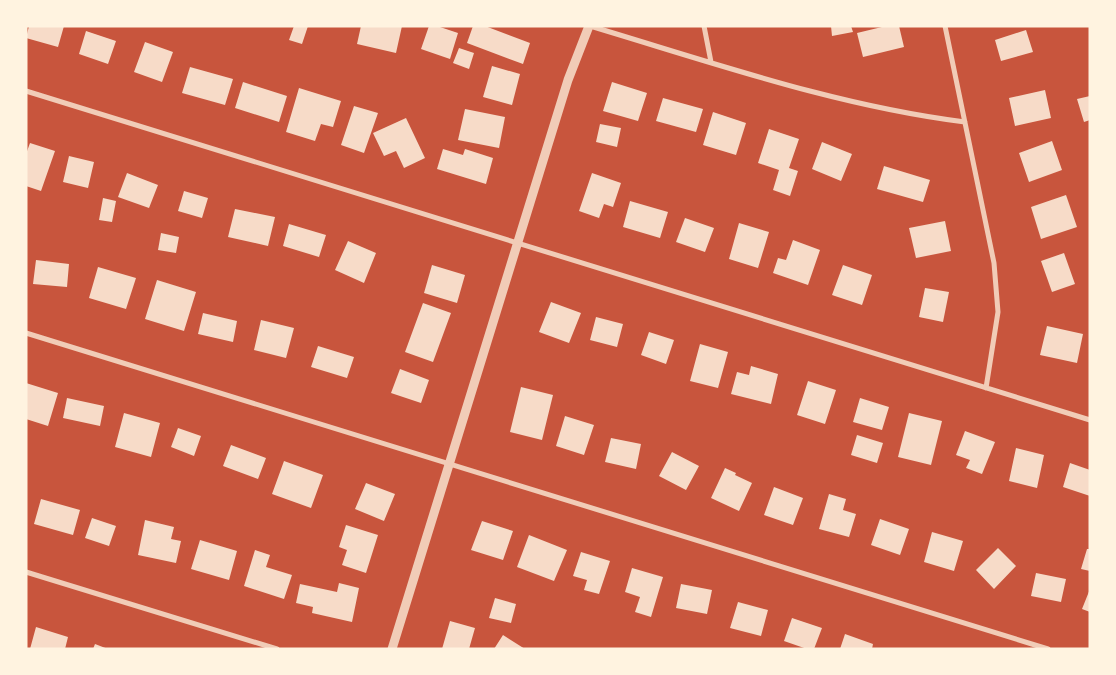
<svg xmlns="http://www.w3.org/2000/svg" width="1116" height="675" font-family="'Titillium Web',sans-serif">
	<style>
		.building { fill: #f7dbc8 }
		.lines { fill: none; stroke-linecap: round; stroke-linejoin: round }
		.minor { stroke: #f1ccb7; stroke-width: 5 }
		.tertiary { stroke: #f1ccb7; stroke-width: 9 }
	</style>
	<rect width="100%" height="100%" fill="#c8553d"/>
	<path class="building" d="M29,26H64L58,47L26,38Z
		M294,26H308L302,44L289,40Z
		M361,26H402L396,53L357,44Z
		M429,26H437L458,33L450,59L421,49Z
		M473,26H485L530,43L523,64L467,43Z
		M831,26H851L853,32L832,36Z
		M886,26H899L904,47L863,57L857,33Z
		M1026,30L1033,52L1001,61L995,40Z
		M86,31L116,41L108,64L79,54Z
		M145,42L173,52L162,82L134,72Z
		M459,48L474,53L469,69L453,63Z
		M492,66L520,74L512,105L483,97Z
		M190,67L233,79L225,105L182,93Z
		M243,82L287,96L279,122L235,108Z
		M612,82L647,93L638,121L603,111Z
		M299,88L341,101L333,127L321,124L315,141L286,132Z
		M1045,90L1051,118L1015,126L1009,98Z
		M1090,96V120L1084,122L1077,99Z
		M663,98L703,109L696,132L656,121Z
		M354,106L378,113L364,153L341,145Z
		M465,109L505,117L499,148L458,140Z
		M713,112L746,123L736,155L703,145Z
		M406,118L425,158L404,168L396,151L384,156L373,133Z
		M600,124L621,128L617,147L596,142Z
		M769,129L799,139L789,168L798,171L790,196L773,190L779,170L758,163Z
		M1052,141L1062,170L1029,182L1019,153Z
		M822,142L852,154L841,181L812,169Z
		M30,143L55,151L41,191L26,186V154Z
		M443,149L463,155L465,149L493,158L486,184L437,169Z
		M69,156L94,162L88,188L63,182Z
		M884,166L930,180L923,202L877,189Z
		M127,173L158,185L149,208L118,197Z
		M592,173L621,183L613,207L604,204L599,218L579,211Z
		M184,191L208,198L202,218L178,211Z
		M1066,195L1077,227L1041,239L1031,207Z
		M103,198L116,201L112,222L99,220Z
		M630,201L668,212L660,238L623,227Z
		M235,209L275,217L268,246L228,237Z
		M685,218L714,228L705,252L676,242Z
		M945,221L951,251L916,258L909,228Z
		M739,223L769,232L758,268L729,259Z
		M289,224L326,235L319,257L283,246Z
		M161,233L179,237L176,253L158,250Z
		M793,240L820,250L808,285L773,273L778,258L786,260Z
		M348,241L376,253L364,283L335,270Z
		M1064,253L1075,284L1052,292L1041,261Z
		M36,260L69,264L67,287L33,284Z
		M432,265L465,275L457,303L424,293Z
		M843,265L872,275L862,305L832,295Z
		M98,267L136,278L126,309L89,298Z
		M157,280L196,292L184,331L145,319Z
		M925,288L949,292L943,322L919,317Z
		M551,302L581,313L569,343L539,332Z
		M423,303L451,313L433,362L405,352Z
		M203,313L237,321L233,342L198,334Z
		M596,317L623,324L617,347L590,340Z
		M261,320L294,328L286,358L254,350Z
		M1047,326L1083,334L1077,363L1040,355Z
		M649,332L674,340L666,364L641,355Z
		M700,344L728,352L718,388L690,381Z
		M318,346L354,357L347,378L311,367Z
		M751,366L778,374L771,404L731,394L737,372L749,375Z
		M400,369L429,380L421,403L391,393Z
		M808,381L836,390L825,424L797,415Z
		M26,383L58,393L48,426L26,419Z
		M521,387L553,395L542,440L510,432Z
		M67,398L104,406L100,426L63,418Z
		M860,398L889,407L882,430L853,422Z
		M124,413L160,423L151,457L115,447Z
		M909,413L942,421L931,465L898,457Z
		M565,416L594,425L584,455L556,446Z
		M178,428L201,436L194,456L171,447Z
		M965,431L995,442L982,474L966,468L970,460L956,455Z
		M857,435L883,443L877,463L851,455Z
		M611,438L641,444L636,469L605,462Z
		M231,445L266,458L258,479L223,466Z
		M1016,448L1044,455L1037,488L1009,481Z
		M672,452L699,466L686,490L659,476Z
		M284,461L323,475L311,508L272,494Z
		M1070,463L1090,470V496L1063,487Z
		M725,468L736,473L735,475L752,483L739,511L711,498Z
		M366,483L395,494L384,521L355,509Z
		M774,487L803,498L793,525L764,515Z
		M829,494L846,499L843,510L856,514L849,537L819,529Z
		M41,499L80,510L73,535L34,524Z
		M92,518L116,526L109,546L85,538Z
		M880,519L909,529L900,555L871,545Z
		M145,520L174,527L171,539L181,541L176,563L138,555Z
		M482,521L513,531L503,560L471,550Z
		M346,525L378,535L366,573L342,565L347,550L339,547Z
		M932,532L963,541L954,571L924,562Z
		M529,535L567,550L554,581L517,567Z
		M200,540L237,551L229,580L191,569Z
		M998,548L1016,566L994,589L976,570Z
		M1087,549H1090V571L1081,569Z
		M255,550L270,555L266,567L292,575L284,599L244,586Z
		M581,552L610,561L599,594L584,590L587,580L573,576Z
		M632,568L663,577L651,617L635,612L640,597L625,592Z
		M1036,573L1066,579L1061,602L1031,596Z
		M339,583L359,588L352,622L312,613L313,607L296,603L300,584L337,592Z
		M681,584L712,590L707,614L676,608Z
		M1090,589V612L1082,609Z
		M495,598L516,604L511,623L489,618Z
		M738,602L768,610L761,636L730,628Z
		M792,618L822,628L814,649H807L784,641Z
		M450,621L475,628L469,649H442Z
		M36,627L68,637L65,649H30Z
		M845,634L873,644L872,649H840Z
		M503,635L525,649H494Z
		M95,644L108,649H93Z"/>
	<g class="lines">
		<path class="minor" d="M590,26C714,63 837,106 965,122
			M704,26L711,62
			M945,26L994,263L998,312L986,388
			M26,91L1090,420
			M26,333L1048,649
			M26,572L277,649"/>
		<path class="tertiary" d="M392,649L568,80L589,26"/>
	</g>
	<rect width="1116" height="675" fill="none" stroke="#fff3e0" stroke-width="55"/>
</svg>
